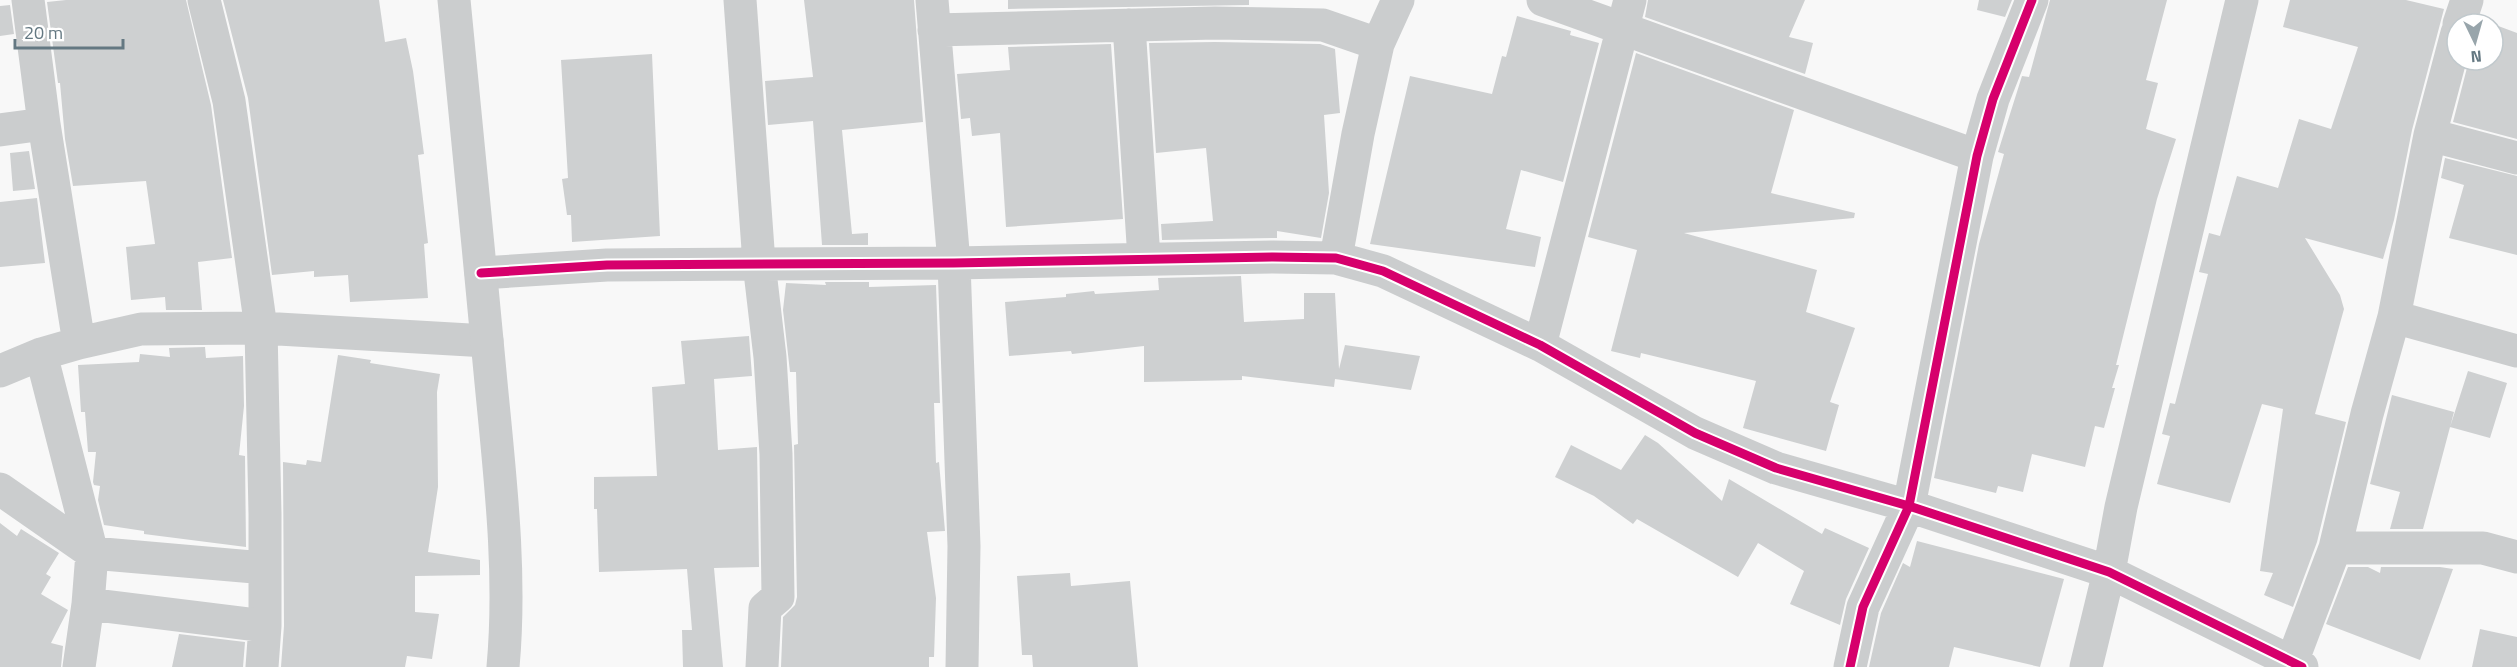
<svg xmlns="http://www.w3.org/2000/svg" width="2517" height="667" font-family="'Titillium Web',sans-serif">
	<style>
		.building { fill: #ced0d1 }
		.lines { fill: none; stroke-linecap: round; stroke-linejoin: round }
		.minor { stroke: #cbcdce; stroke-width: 33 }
		.tertiary { stroke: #cbcdce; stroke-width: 33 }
		.cycleway-casing { stroke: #fff; stroke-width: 13 }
		.cycleway { stroke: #d6006c; stroke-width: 9 }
	</style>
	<rect width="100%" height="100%" fill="#f8f8f8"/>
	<path class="building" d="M66,0H186L211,105L232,258L198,262L202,310H166L165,297L131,300L126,247L155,244L146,181L73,186L65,139L60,83H58L47,2Z
		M223,0H379L385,42L406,38L413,71L424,154L418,155L428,243L424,244L428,298L350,302L348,275L314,277V271L272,275L248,98Z
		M804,0H914L923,122L842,130L852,234L868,233V245H822L813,121L768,125L765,81L813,77Z
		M1008,0H1249V5L1008,9Z
		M1648,0H1805L1789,37L1813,43L1805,74L1645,17Z
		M1979,0H2012L2005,17L1977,10Z
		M2050,0H2167L2146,80L2158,83L2146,129L2176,139L2157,199L2116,365H2119L2112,388H2115L2104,428L2095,426L2085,467L2032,454L2023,492L1998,486L1996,493L1934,478L1979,244L2004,154L1998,152L2022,76L2029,77Z
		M2290,0H2406L2444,9L2412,130L2394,220L2383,259L2305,238L2340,295L2344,309L2315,414L2346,422L2317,542L2293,607L2264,595L2273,573L2260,571L2283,409L2262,404L2230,503L2157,484L2170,436L2162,434L2170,403L2175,404L2208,274L2199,272L2209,233L2220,236L2237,176L2278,188L2299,119L2331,129L2358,47L2283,27Z
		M10,5L14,34L0,36V6Z
		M1517,16L1571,31L1570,35L1599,43L1563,182L1521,170L1506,229L1541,237L1535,267L1370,244L1410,76L1492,94L1502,56L1506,57Z
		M2493,24L2517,33V139L2453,122L2469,60H2493Z
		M1215,42L1320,44L1335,49L1340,113L1324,115L1329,193L1321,238L1277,231V238L1162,240L1161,224L1213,221L1206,148L1156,153L1149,43Z
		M1111,44L1123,219L1006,227L1000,133L972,136L970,118L961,119L957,74L1010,70L1008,47Z
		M1636,53L1794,110L1771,193L1855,213L1854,218L1684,233L1817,270L1806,312L1855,328L1830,402L1839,405L1826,451L1743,428L1756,381L1641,353L1640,358L1611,351L1637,250L1588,237Z
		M652,54L660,236L572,242L571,215H567L562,179L568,178L561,60Z
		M29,151L35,189L13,191L10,153Z
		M2445,158L2517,176V255L2449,238L2464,185L2441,178Z
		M37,198L45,263L0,267V202Z
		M1241,276L1244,322L1304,319V293H1335L1339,369L1345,345L1420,356L1411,390L1335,379L1334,387L1242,376V380L1144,382V346L1072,354L1071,351L1009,356L1005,302L1066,297V294L1094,291L1095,294L1159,290L1158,278Z
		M825,282H869V287L936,285L940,403H934L936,463L939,462L945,531L927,532L936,598L934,657H929V667H781L783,617L795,605L797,597L794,445L798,444L796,372H790L783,310L786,283L826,285Z
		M749,336L752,376L714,379L718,450L757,447L759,567L714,568L723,667H683L682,630H692L687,569L599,572L597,509H594V477L657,476L652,387L685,384L681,341Z
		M205,347L206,358L243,356L244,406L239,455L245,456L246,547L144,534V531L104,525L98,500L100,486L94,485L93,482L96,452H88L85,412H81L78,365L139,362L140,354L170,357L169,348Z
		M338,355L371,360L370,363L440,374L437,392L438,487L428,552L480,560V575L415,576V612L439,614L432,659L407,656L405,667H281L284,626L283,462L306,465L307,460L321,462Z
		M2468,371L2507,383L2490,438L2450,427Z
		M2392,395L2454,412L2423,529H2390L2400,492L2370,484Z
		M1645,435L1658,443L1722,501L1729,479L1822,534L1825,528L1869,548L1846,599L1840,625L1790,604L1804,571L1758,543L1738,577L1637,519L1633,524L1594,496L1555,477L1571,445L1621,470Z
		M0,523L17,536L21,529L59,553L46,574L51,577L41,594L68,610L51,643L63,646L61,667H0Z
		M1917,541L2064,579L2040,667L1954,647L1949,667H1869L1881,613L1903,563L1910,567Z
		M2348,567H2368L2380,573L2381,567H2440L2453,569L2420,660L2326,624Z
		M1070,573L1071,586L1130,581L1138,667H1033L1032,655H1022L1017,576Z
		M2480,629L2517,637V667H2472Z
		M179,634L245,642L243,667H172Z"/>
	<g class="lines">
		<path class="minor" d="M204,0L229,101L261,328L265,514V626L262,667
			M740,0L759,263L770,357L776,454L778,597L765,608L762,667
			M932,0L954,263L964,546L962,667
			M1543,0L1977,156
			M2459,24L2467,0
			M1129,25L1144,259
			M934,30L1215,23L1323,25L1378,44
			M44,124L79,343
			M0,130L44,124L28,0
			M2430,135L2517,158
			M1336,258L1358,134L1378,44L1398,0
			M481,273L607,265L954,263L1273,257L1336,258L1383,271L1540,345L1695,433L1776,468L1909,506L2109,572L2302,667
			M2394,317L2517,351
			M1540,345L1630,0
			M41,354L92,553L88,604L79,667
			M0,371L41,354L79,343L141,329L261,328L487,341
			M0,489L92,553L265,568
			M2335,548H2483L2517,557
			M88,604L265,626
			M2292,662L2335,548L2367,414L2394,317L2430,135L2457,33
			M1850,667L1863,607L1909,506L1977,156L1993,99L2032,0
			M2086,667L2109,572L2121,507L2242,0"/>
		<path class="tertiary" d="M454,0C467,124 478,248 490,372C499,469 512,569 503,667"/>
		<defs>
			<path id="cycleway" d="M481,273L607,265L954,263L1273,257L1336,258L1383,271L1540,345L1695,433L1776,468L1909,506L2109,572L2302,667
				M1850,667L1863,607L1909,506L1977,156L1993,99L2032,0"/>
		</defs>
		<use href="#cycleway" class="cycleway-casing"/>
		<use href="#cycleway" class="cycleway"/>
	</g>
	<g transform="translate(2475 42) rotate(175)"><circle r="28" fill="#ffffff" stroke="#c1c9cd" stroke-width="1.5"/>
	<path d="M0-4.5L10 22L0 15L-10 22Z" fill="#98a5ab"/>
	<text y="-9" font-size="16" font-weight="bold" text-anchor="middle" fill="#647882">N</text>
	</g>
	<path d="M15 39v9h108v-9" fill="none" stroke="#647882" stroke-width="3"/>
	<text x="24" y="39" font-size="18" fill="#647882" stroke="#ffffff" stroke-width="4.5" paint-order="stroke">20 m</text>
</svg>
